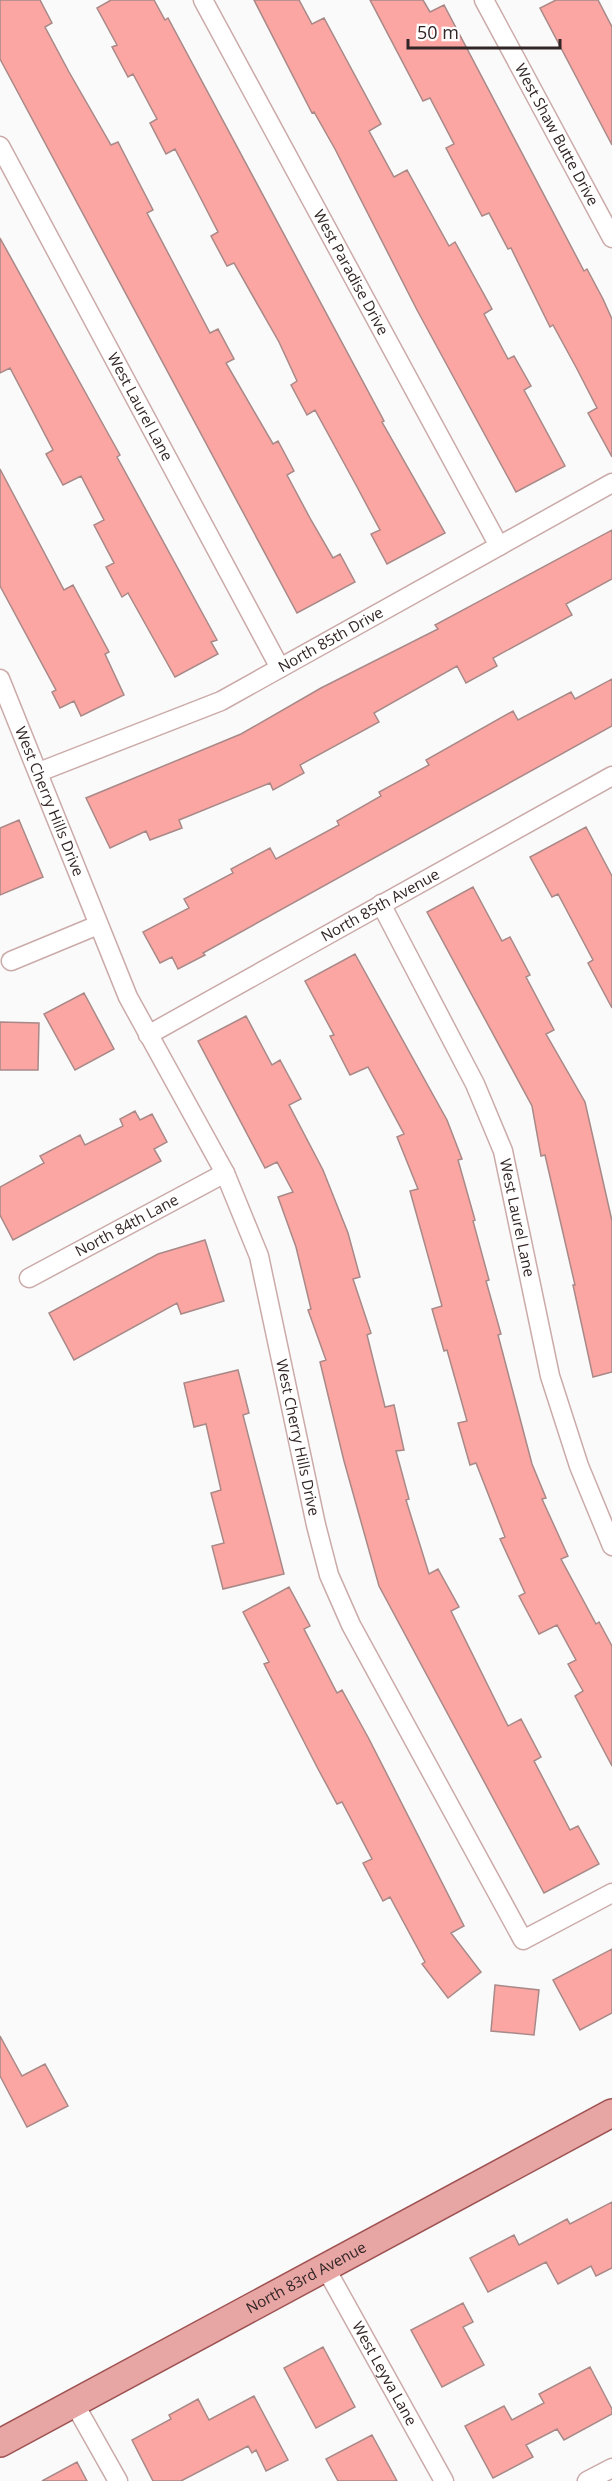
<svg xmlns="http://www.w3.org/2000/svg" width="612" height="2481" font-family="'Open Sans',sans-serif">
	<style>
		.building { fill: #fba6a2; stroke: #a88988; stroke-width: 1.5 }
		.lines { fill: none; stroke-linecap: round; stroke-linejoin: round }
		.street-casing { stroke: #cbaba9; stroke-width: 21 }
		.primary-casing { stroke: #9d5151; stroke-width: 30 }
		.street { stroke: #fff; stroke-width: 18 }
		.primary { stroke: #e7a5a4; stroke-width: 27 }
		.labels { text-anchor: middle; stroke-width: 6; stroke-linejoin: round; paint-order: stroke }
		.street-label { font-size: 15px; fill: #322525; stroke: #fff }
	</style>
	<rect width="100%" height="100%" fill="#fafafa"/>
	<path class="building" d="M0,0H40L52,23L45,27L69,72L111,145L118,142L153,210L147,213L210,333L218,329L234,359L226,363L273,444L278,441L294,471L287,475L311,520L333,558L340,554L355,582L297,613L0,59Z
		M111,0H154L165,20L168,18L384,421L382,422L445,533L387,564L371,534L380,530L356,485L315,410L307,415L291,385L297,381L279,342L234,263L227,266L211,236L218,232L198,193L175,149L166,154L150,123L157,119L133,74L128,77L112,47L117,45L97,8Z
		M254,0H299L312,24L324,18L381,124L369,131L394,177L407,170L449,246L455,242L492,309L484,314L508,359L514,356L531,386L524,390L565,466L516,492L417,310L335,149L314,112L312,113Z
		M370,0H423L430,12L444,5L584,271L587,269L603,299L612,319V457L588,413L597,408L577,369L553,325L550,327L511,248L508,249L489,213L482,216L446,148L454,144L430,98L423,101Z
		M556,0H598L612,27V145L540,8Z
		M0,238L110,437L120,455L117,457L217,640L211,642L218,654L175,677L128,593L122,597L106,567L114,563L94,525L104,520L81,476L63,485L46,454L53,450L10,368L0,373Z
		M0,469L64,590L73,585L109,652L105,654L124,695L81,716L74,701L60,708L52,692L56,690L0,586Z
		M612,530V579L566,604L572,615L493,658L497,666L466,683L457,666L374,713L379,722L300,765L304,773L273,790L270,783L179,820L182,828L150,840L146,831L110,848L86,798L241,734L321,688L438,629L435,625Z
		M612,679V726L203,953L205,955L178,969L172,957L160,963L143,932L189,908L184,899L233,873L231,869L270,848L276,859L339,825L337,821L381,796L379,792L429,765L426,760L513,711L518,720L571,692L575,699Z
		M19,820L43,877L0,895V828Z
		M586,827L612,876V1008L588,963L593,960L558,894L552,897L530,857Z
		M473,887L502,941L510,937L530,975L526,977L554,1030L546,1034L585,1102L612,1221V1372L593,1377L573,1285H575L545,1155L541,1156L532,1106L427,912Z
		M355,954L447,1120L462,1159L458,1160L475,1220L473,1221L489,1280L486,1281L501,1334L498,1335L532,1464L546,1498L542,1499L568,1556L561,1559L596,1624L599,1622L612,1646V1766L575,1696L583,1691L568,1664L576,1660L557,1625L539,1634L519,1596L525,1593L500,1539L505,1537L476,1463L470,1465L458,1423L467,1421L447,1350L444,1351L432,1309L442,1306L410,1191L418,1189L397,1137L404,1134L368,1067L350,1075L330,1036L334,1035L305,981Z
		M84,993L114,1049L75,1070L44,1014Z
		M246,1016L272,1065L280,1060L301,1099L289,1105L323,1170L348,1233L360,1277L353,1279L371,1333L367,1335L385,1407L394,1405L404,1450L396,1451L409,1499L406,1500L429,1574L438,1569L459,1607L451,1611L508,1726L521,1719L541,1757L534,1761L570,1830L578,1826L599,1864L544,1893L379,1586L344,1461L320,1362L326,1360L308,1310L311,1309L296,1247L278,1197L293,1192L277,1162L265,1168L198,1041Z
		M0,1022L39,1023L38,1070H0Z
		M135,1111L140,1120L152,1114L167,1142L154,1149L161,1161L13,1240L0,1215V1187L44,1163L40,1156L80,1135L85,1145L123,1126L120,1119Z
		M205,1240L224,1301L181,1314L177,1303L74,1360L49,1313L158,1254Z
		M238,1370L249,1413L243,1415L284,1574L223,1589L212,1546L224,1543L211,1493L221,1490L206,1424L194,1427L184,1383Z
		M289,1587L310,1626L304,1629L337,1693L342,1690L369,1739L464,1926L451,1933L481,1972L448,1998L422,1964L425,1962L390,1897L383,1901L363,1863L372,1859L342,1802L337,1804L317,1767L264,1664L269,1662L243,1612Z
		M612,1949V2013L580,2030L553,1980Z
		M495,1985L539,1990L534,2035L491,2031Z
		M0,2036L22,2076L45,2064L68,2106L27,2127L0,2076Z
		M612,2202V2268L596,2276L591,2266L558,2284L546,2262L488,2292L470,2258L514,2235L519,2245L567,2219L570,2224Z
		M463,2303L473,2322L463,2327L484,2365L442,2387L411,2330Z
		M323,2347L355,2407L316,2428L284,2368Z
		M590,2367L612,2409V2414L564,2440L557,2429L526,2445L533,2457L493,2478L465,2426L504,2406L512,2420L544,2403L539,2394Z
		M254,2396L288,2460L266,2471L256,2450L252,2453L248,2446L181,2481H153L132,2440L171,2419L169,2415L198,2399L209,2420Z
		M372,2435L397,2481H338L326,2459Z
		M77,2462L87,2481H42Z"/>
	<g class="lines">
		<defs>
			<g id="street">
				<path id="s1" d="M203,0L499,546"/>
				<path id="s2" d="M484,0L612,238"/>
				<path id="s3" d="M0,146L280,668"/>
				<path id="s4" d="M0,679L128,997L225,1173L259,1256L316,1525L329,1575L351,1625L523,1940L612,1893"/>
				<path id="s5" d="M39,772L221,701L612,483"/>
				<path id="s6" d="M381,904L475,1084L503,1151L550,1376L579,1466L612,1546"/>
				<path d="M11,961L98,925"/>
				<path id="s7" d="M148,1035L612,776"/>
				<path id="s8" d="M29,1278L225,1173"/>
				<path id="s9" d="M325,2267L444,2481"/>
				<path d="M74,2403L118,2481"/>
				<path d="M587,2481L612,2468"/>
			</g>
			<g id="primary">
				<path id="s10" d="M0,2443L612,2113"/>
			</g>
		</defs>
		<use href="#street" class="street-casing"/>
		<use href="#primary" class="primary-casing"/>
		<use href="#street" class="street"/>
		<use href="#primary" class="primary"/>
	</g>
	<g class="labels">
		<g class="street-label">
			<text dy="5" stroke="none"><textPath href="#s2" startOffset="153">West Shaw Butte Drive</textPath></text>
			<text dy="5" stroke="none"><textPath href="#s1" startOffset="310">West Paradise Drive</textPath></text>
			<text dy="5" stroke="none"><textPath href="#s3" startOffset="296">West Laurel Lane</textPath></text>
			<text dy="5" stroke="none"><textPath href="#s5" startOffset="321">North 85th Drive</textPath></text>
			<text dy="5" stroke="none"><textPath href="#s4" startOffset="132">West Cherry Hills Drive</textPath></text>
			<text dy="5" stroke="none"><textPath href="#s7" startOffset="266">North 85th Avenue</textPath></text>
			<text dy="5" stroke="none"><textPath href="#s6" startOffset="344">West Laurel Lane</textPath></text>
			<text dy="5" stroke="none"><textPath href="#s8" startOffset="111">North 84th Lane</textPath></text>
			<text dy="5" stroke="none"><textPath href="#s4" startOffset="819">West Cherry Hills Drive</textPath></text>
			<text dy="5" stroke="none"><textPath href="#s10" startOffset="348">North 83rd Avenue</textPath></text>
			<text dy="5" stroke="none"><textPath href="#s9" startOffset="122">West Leyva Lane</textPath></text>
		</g>
	</g>
	<path d="M408 39v9h152v-9" fill="none" stroke="#322525" stroke-width="3"/>
	<text x="417" y="39" font-size="18" fill="#322525" stroke="#ffffff" stroke-width="4.5" paint-order="stroke">50 m</text>
</svg>
